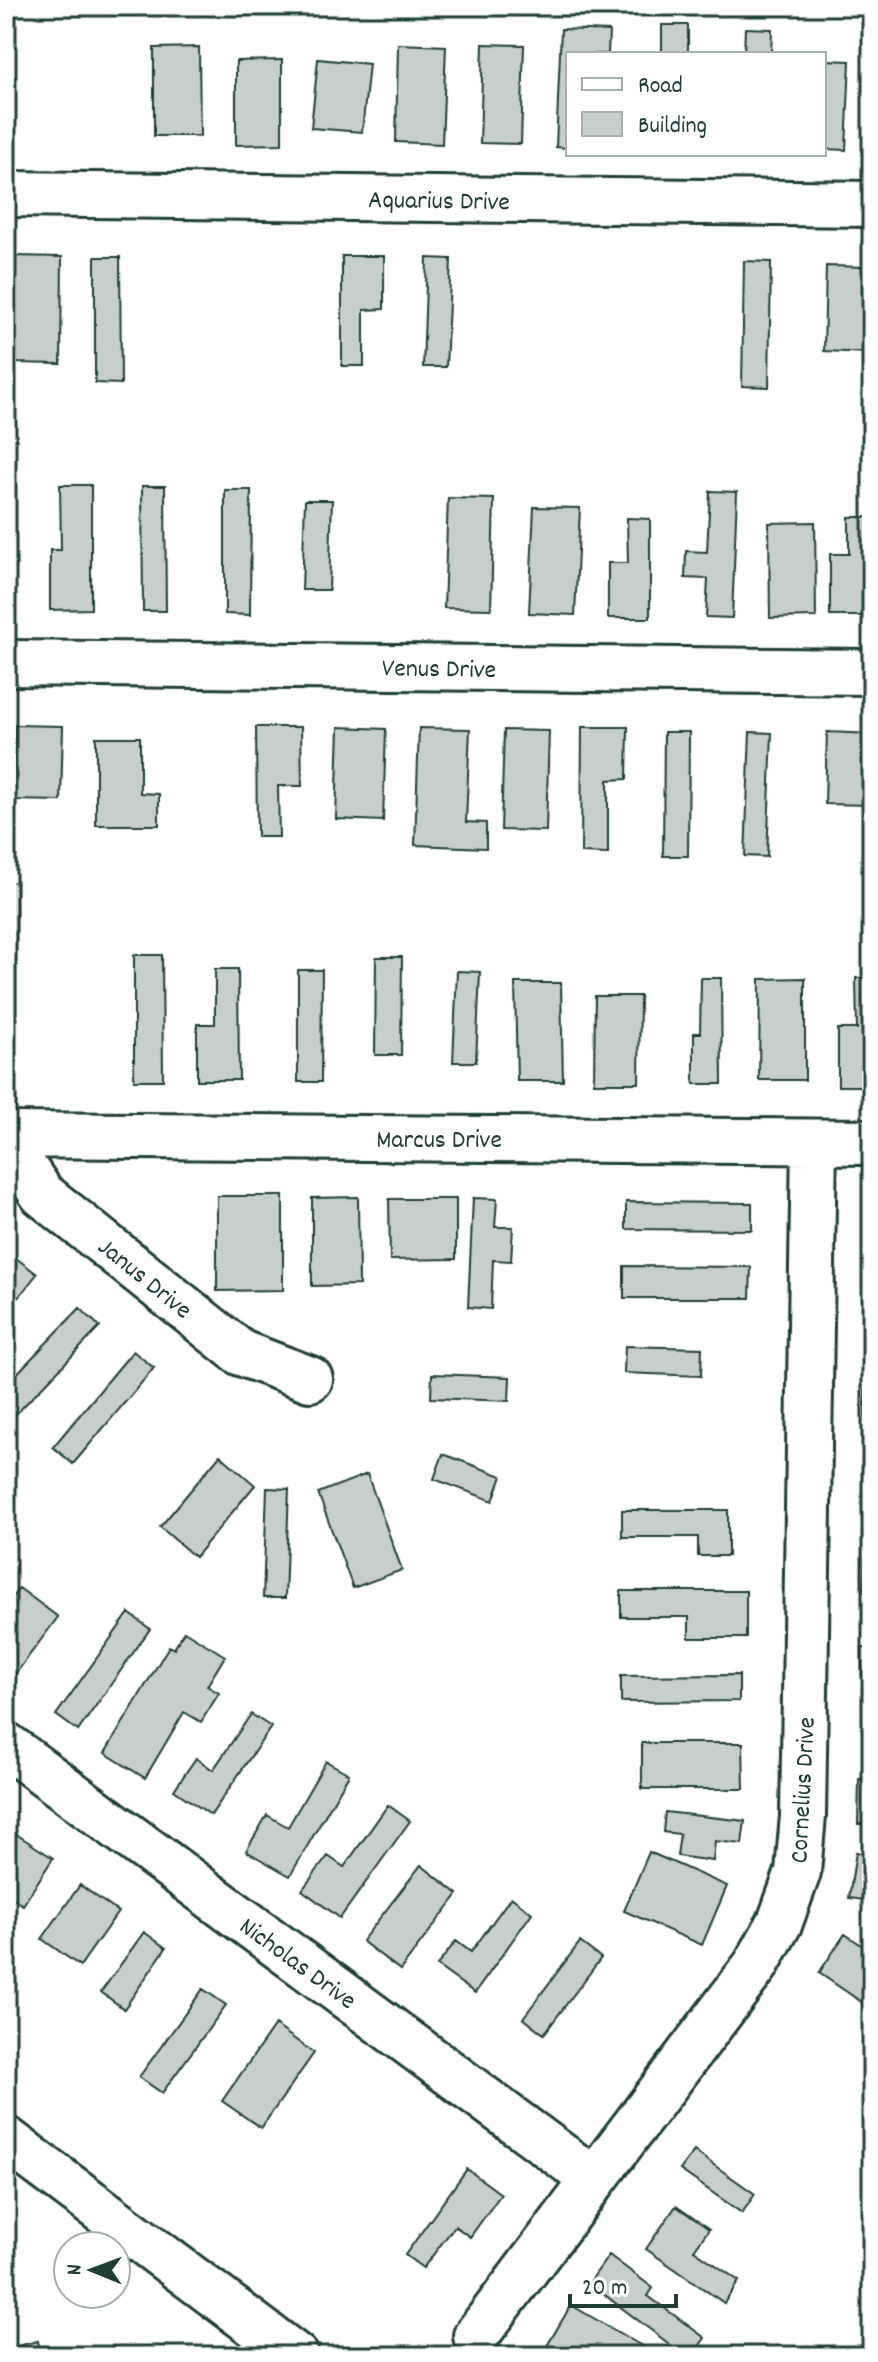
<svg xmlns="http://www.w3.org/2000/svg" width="878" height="2362" font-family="Dekko,sans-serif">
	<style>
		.park { fill: url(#park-tufts); stroke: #7e908b; stroke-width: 2 }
		.building { fill: #c7cfcc; stroke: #1f3d34; stroke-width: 2 }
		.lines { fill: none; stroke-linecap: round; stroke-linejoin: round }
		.minor-casing { stroke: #1f3d34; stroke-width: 50 }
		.major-casing { stroke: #1f3d34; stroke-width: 50 }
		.minor { stroke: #fff; stroke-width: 44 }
		.major { stroke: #fff; stroke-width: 44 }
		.labels { text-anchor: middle; stroke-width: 7; stroke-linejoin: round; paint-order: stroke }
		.street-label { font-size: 26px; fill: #1f3d34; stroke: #fff }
	</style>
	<defs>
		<pattern id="park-tufts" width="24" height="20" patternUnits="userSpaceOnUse" patternTransform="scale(2)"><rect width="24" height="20" fill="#dee3e2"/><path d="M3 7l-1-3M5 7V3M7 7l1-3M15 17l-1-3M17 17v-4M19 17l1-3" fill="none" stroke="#bec4c2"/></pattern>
	</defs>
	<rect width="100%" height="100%" fill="#fff"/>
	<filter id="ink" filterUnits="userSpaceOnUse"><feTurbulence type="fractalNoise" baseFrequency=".0125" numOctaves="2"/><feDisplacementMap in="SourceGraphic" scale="16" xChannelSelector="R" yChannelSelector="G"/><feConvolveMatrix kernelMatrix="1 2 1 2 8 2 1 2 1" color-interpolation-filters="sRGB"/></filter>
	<g filter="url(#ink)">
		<path class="park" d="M6,882H16V1110H6Z"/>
		<path class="building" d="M662,25H688V54H662Z
			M745,28L772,29L771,54H744Z
			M561,29L609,31L608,54H568V148L556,147Z
			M398,44L446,46L442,144L396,142Z
			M483,44L524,45L521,144L480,143Z
			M199,47L200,136H154V48Z
			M318,59L369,64L362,132L311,128Z
			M282,60V144L236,145V61Z
			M824,60L850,61L846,150L824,149Z
			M14,256L62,257L61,364L14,363Z
			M342,256H384V309L364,310V366H342Z
			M95,257H120L121,384L95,383Z
			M427,258L451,259L446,367H423Z
			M744,261L771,262L769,387L742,386Z
			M826,266L872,267L869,353L824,351Z
			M60,485H91V609L50,610V550H61Z
			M142,486H165L166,611H143Z
			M225,490H251L250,615L225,614Z
			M710,491L737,492L732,618L706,617L708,579L685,578L686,551L707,552Z
			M448,498L494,499L491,609L444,608Z
			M305,500H332L329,590H302Z
			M534,507L580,508L575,615L529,613Z
			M849,517H872V616H830V554H849Z
			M627,518L650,519V618H608V563H628Z
			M815,522L816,617L770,618L769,523Z
			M15,725L63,726L61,801L13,800Z
			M256,727H301L302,786H278L279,837H257Z
			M339,727L386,729L383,821L336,819Z
			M582,727H628L627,779L608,780V854L581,853Z
			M419,728L470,729L466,822L486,823V848L415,845Z
			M504,730L549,731L546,831L501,830Z
			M664,732H689L688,856H663Z
			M750,732L772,733L767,857L745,856Z
			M827,732L872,734V805L825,804Z
			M96,737H140V793L159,794V825H96Z
			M134,955H162L163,1080H134Z
			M376,957H402L401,1055H375Z
			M215,969H238L239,1080H197V1024H215Z
			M298,970H322L321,1082H298Z
			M457,971L480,972L476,1062H453Z
			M701,978H721L722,1084H694V1033H700Z
			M805,978V1080H759L760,979Z
			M856,978H872V1086H838V1029H857Z
			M515,983H561L563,1081H517Z
			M595,996H640L639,1083H594Z
			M217,1196H283V1290L217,1291Z
			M358,1197L359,1285L312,1286V1198Z
			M473,1198L497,1199L495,1227H513L511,1261L493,1260L491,1309L468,1307Z
			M389,1199H456V1259L390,1260Z
			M868,1201H872V1265H866Z
			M626,1202L752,1203V1230L626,1229Z
			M16,1258L37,1274L6,1313V1270Z
			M624,1266L751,1267L750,1298H624Z
			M80,1308L100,1327L14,1416L6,1408V1385Z
			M625,1346L702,1348L701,1376L624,1373Z
			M133,1351L154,1368L73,1464L53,1447Z
			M432,1374L510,1377L509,1401L431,1398Z
			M865,1385H872V1430H865Z
			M443,1454L502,1476L493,1501L434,1479Z
			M220,1455L255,1485L195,1557L160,1527Z
			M864,1466H872V1511H864Z
			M367,1474L402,1570L353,1588L318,1493Z
			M267,1488L289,1489L285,1598H263Z
			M622,1510H728V1556H698V1537H622Z
			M865,1545H872V1592H864Z
			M19,1588L58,1617L10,1681L6,1678V1606Z
			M621,1591H746V1638H689V1617H621Z
			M129,1613L150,1629L78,1731L56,1715Z
			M184,1631L225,1656L207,1686L219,1693L201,1722L184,1712L145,1778L105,1753L169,1646L174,1649Z
			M862,1648H872V1676H862Z
			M739,1675V1701L621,1702V1676Z
			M251,1714L271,1727L211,1815L174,1790L196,1758L213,1770Z
			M642,1743H743L744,1789H642Z
			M326,1761L349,1774L290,1876L246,1851L267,1815L288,1827Z
			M859,1779L872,1780V1824H858Z
			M388,1805L410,1821L340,1918L302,1890L328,1856L344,1867Z
			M665,1812L745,1821L742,1844L715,1841L713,1861L677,1856L680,1834L663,1832Z
			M16,1834L53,1858L23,1905L6,1894V1850Z
			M649,1852L727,1886L702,1945L624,1911Z
			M856,1852L872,1855V1901L849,1898Z
			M421,1865L458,1894L400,1970L362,1941Z
			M80,1885L118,1912L80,1966L42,1939Z
			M511,1897L532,1913L475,1993L437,1966L456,1941L471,1952Z
			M144,1932L166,1948L124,2009L101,1992Z
			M845,1934L872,1952V2009L819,1973Z
			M580,1942L601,1958L544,2034L523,2018Z
			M203,1989L226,2005L162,2093L139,2077Z
			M275,2025L314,2053L261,2128L222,2101Z
			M694,2151L755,2194L742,2213L680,2170Z
			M467,2169L501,2194L470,2237L455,2226L423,2268L405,2255Z
			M676,2206L709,2229L694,2250L739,2281L724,2303L646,2249Z
			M609,2255L653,2288L648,2296L705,2338L692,2356H685L589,2283Z
			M571,2305L659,2356H564L547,2346Z
			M38,2341L41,2356H11L9,2348Z"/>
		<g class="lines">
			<defs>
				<path id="minor" d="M6,194L872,204
					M6,663L872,672
					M6,1135L872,1142
					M6,1141L42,1194L241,1353L310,1379
					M6,1745L593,2179
					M476,2336L756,1965L780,1922L798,1872L803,1816L814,1142"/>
				<path id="major" d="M6,2139L296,2356"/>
			</defs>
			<use href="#minor" class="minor-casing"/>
			<use href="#major" class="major-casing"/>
			<use href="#minor" class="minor"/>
			<use href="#major" class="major"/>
		</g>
	</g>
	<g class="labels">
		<g class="street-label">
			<text transform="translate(439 199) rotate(1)" y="9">Aquarius Drive</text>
			<text transform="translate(439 667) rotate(1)" y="9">Venus Drive</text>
			<text x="439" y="1147">Marcus Drive</text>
			<text transform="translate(146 1277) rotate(39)" y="9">Janus Drive</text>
			<text transform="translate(801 1790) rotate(-87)" y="9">Cornelius Drive</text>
			<text transform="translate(299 1962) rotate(36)" y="9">Nicholas Drive</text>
		</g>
	</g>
	<rect width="878" height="2362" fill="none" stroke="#fff" stroke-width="32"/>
	<rect x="16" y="16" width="846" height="2330" fill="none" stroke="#1f3d34" stroke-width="3" filter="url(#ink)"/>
	<rect x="566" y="52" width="260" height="104" fill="#ffffff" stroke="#a5b1ae" stroke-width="2"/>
	<rect x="582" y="78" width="40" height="12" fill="#ffffff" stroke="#a5b1ae" stroke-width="2"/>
	<text x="638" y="92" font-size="24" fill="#1f3d34">Road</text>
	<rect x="582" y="112" width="40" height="24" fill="#c7cfcc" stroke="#a5b1ae" stroke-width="2"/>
	<text x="638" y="132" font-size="24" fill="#1f3d34">Building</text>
	<g transform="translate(92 2270) rotate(271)"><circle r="38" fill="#ffffff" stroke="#a5b1ae" stroke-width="2"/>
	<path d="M0-6L14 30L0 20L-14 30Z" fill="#1f3d34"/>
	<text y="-12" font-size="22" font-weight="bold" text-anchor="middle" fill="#1f3d34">N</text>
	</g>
	<path d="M570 2294v12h106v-12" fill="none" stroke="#1f3d34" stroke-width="4"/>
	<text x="582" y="2294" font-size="24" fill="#1f3d34" stroke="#ffffff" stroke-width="6" paint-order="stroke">20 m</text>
</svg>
